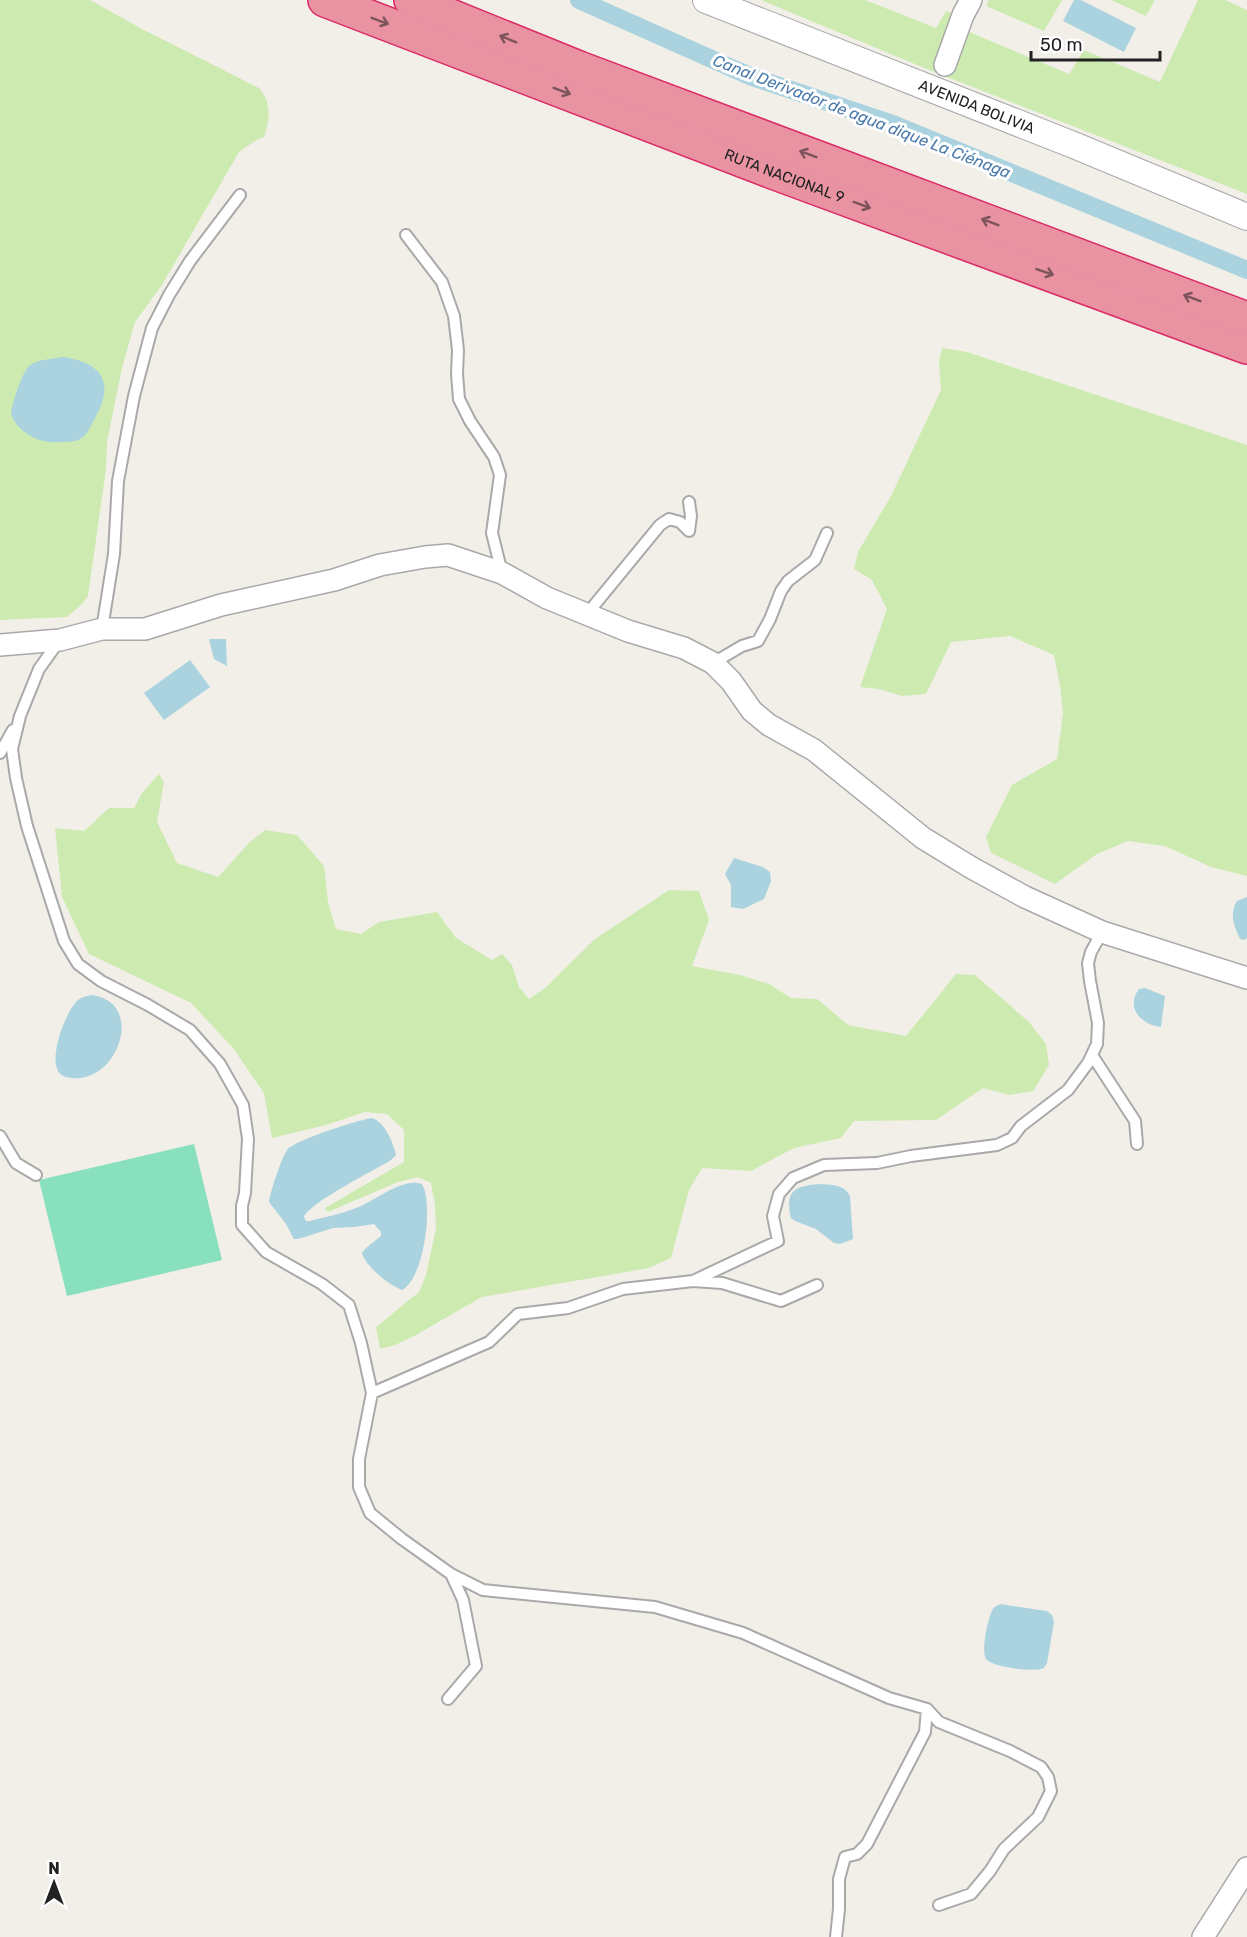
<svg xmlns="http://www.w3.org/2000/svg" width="1247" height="1937" font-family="Rubik,sans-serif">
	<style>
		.grass { fill: #cdebb0 }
		.pitch { fill: #88e0be }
		.water { fill: #aad3df }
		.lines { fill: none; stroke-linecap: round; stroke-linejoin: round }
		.canal { stroke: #aad3df; stroke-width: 18 }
		.service-casing { stroke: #a9a9a9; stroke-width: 14 }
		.minor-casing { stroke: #a9a9a9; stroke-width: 24 }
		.tertiary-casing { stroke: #a9a9a9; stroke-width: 28 }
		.motorway-casing { stroke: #dc2a67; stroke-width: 36 }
		.service { stroke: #fff; stroke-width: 10 }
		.minor { stroke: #fff; stroke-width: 21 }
		.tertiary { stroke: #fff; stroke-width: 26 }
		.motorway { stroke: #e892a2; stroke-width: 33 }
		.oneway { stroke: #7b545c }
		.labels { text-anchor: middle; stroke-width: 6; stroke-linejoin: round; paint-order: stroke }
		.street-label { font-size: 15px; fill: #222; stroke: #fff }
		.water-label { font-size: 16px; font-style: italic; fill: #4a7aab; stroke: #fff }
	</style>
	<rect width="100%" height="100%" fill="#f2efe9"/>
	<path class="grass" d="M0,0H90L144,30L259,88C272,103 270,120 264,137L255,141L239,152L162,285L135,322L122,368L107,442L106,469L88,596L83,603L67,617L0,620Z
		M761,0H865L936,28L946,11L957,15L967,31L1069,74L1084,50L1160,82L1198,0H1225L1247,10V194L934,72Z
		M989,0H1062L1044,31L986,6Z
		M1111,0H1155L1146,16Z
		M942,348L967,352L1247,445V876L1211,867L1165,846L1128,841L1097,854L1055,884L991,853L986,837L1012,785L1057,759L1063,713L1060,686L1054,655L1010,636L951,642L926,694L902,696L879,689L860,687L887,609L872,580L854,569L858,552L891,496L941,390L939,363Z
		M159,774L164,782L157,822L177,863L218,877L249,843L265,830L297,835L324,866L328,902L336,929L361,934L379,922L437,912L456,938L492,960L502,954L512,965L519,987L529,999L545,988L595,939L669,890L699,891L709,920L692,966L740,975L769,984L791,998L817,999L848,1025L906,1036L956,974L975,975L1029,1022L1046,1044L1049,1065L1033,1091L1009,1095L983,1088L936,1120L854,1121L841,1138L794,1148L751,1171L702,1168L689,1190L671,1258L649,1268L482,1297L416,1335L395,1345L380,1349L376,1327L419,1292L426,1275L436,1228L435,1204L431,1183L418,1177L398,1182L328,1212L325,1208L404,1162V1130L387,1114L365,1112L326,1125L272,1138L264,1093L233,1048L191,1003L89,954L62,897L55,828L84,831L109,808H134L142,793Z"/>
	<path class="pitch" d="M194,1144L222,1260L67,1296L39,1180Z"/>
	<path class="water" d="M1074,0H1081L1136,28L1124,52L1063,21Z
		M63,357C101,362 115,382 96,416C92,423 88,435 80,439C75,442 68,442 62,442C56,442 50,443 44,441C30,438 13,426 11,412C13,401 22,373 29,366C37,359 53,359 63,357Z
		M209,639H226L227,666L214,659Z
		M190,660L210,687L164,720L144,693Z
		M734,858L763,867L770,872L771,881L764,899L743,909L731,907V885L725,874Z
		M1247,897V938L1244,940L1240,939C1234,926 1229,914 1237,901Z
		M1145,988L1165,996L1161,1027C1141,1025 1125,1007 1139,989Z
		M91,995C148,1001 117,1090 66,1077C42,1072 65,1011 78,1000C82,997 86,996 91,995Z
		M372,1118C385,1122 393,1142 396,1155L391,1160C375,1170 309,1203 304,1217L306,1221H310C325,1217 341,1214 356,1208C374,1202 402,1177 422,1184C434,1204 424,1279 402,1290C389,1285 366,1267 362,1253L366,1248L381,1236V1232L374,1224L354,1227L333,1228L298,1239H294L286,1224L269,1202C270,1193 282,1155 288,1149C296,1140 358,1120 372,1118Z
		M819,1184C832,1185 844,1184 850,1196L853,1239L840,1244L834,1243L816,1229L795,1221L791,1218C784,1190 796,1186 819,1184Z
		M1000,1604L1047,1611L1052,1615L1054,1622L1047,1663L1044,1668C1035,1673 992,1667 986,1659C981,1652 988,1616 993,1609C995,1606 997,1606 1000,1604Z"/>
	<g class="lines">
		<path class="canal" d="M579,0L752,77L893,124L1247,270"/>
		<defs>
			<path id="service" d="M406,235L442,282L454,316L458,350L457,374L459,399L470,421L494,457L500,475L492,533L502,573
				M587,614L660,525L669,519L680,522L689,531L691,516L689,502
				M102,629L114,554L118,481L134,396L152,328L169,295L190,261L240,195
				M59,641L39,669L20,716L12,749L16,778L27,826L64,941L78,964L101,981L148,1005L190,1030L220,1064L243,1105L248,1139L245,1193L242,1206V1225L266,1252L322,1284L349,1305L361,1343L372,1393L359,1459V1487L370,1513L402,1539L451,1574L483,1590L655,1607L743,1633L889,1698L927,1709L939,1722L1010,1751L1041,1767L1048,1777L1051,1791L1038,1817L1004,1849L990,1871L971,1894L939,1905
				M713,663L742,646L758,641L770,619L781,591L788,581L815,560L827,533
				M0,753L13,730
				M1092,1055L1135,1121L1137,1144
				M0,1136L16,1163L36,1175
				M693,1281L778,1241L773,1216L779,1194L793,1178L824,1165L877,1163L911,1156L997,1145L1012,1138L1021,1126L1068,1090L1088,1063L1097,1044L1098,1023L1090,981L1088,963L1091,952L1102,932
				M372,1393L489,1342L518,1314L568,1308L623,1289L693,1281L722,1283L781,1301L817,1285
				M448,1699L476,1666L463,1600L451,1574
				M836,1937L839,1909V1879L845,1857L857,1854L867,1844L925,1732L927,1709"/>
			<path id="minor" d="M945,65L963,15L971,0
				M0,645L60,640L102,629H145L221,605L334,580L380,565L425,557L448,555L502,573L547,598L628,631L684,648L713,663L731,681L752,711L769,725L814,750L923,838L972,868L1025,897L1102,932L1247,978
				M1203,1937L1247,1868"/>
			<g id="tertiary">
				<path id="s1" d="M706,0L1076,146L1247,217"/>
			</g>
			<g id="motorway">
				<path id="s2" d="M325,0L770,171L1247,347"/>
				<path d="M411,0L579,68L1247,319"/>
			</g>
		</defs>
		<use href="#service" class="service-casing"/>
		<use href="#minor" class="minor-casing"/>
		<use href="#tertiary" class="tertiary-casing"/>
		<use href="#motorway" class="motorway-casing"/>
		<use href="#service" class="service"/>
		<use href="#minor" class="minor"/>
		<use href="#tertiary" class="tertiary"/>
		<use href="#motorway" class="motorway"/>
	</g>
	<defs><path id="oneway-shaft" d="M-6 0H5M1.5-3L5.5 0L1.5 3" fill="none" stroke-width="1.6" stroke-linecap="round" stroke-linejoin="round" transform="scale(1.5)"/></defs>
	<g class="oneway">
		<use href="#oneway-shaft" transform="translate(380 21) rotate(21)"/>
		<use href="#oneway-shaft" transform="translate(508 39) rotate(-158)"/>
		<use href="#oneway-shaft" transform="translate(562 91) rotate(21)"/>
		<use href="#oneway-shaft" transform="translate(808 154) rotate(-159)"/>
		<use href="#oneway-shaft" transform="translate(862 205) rotate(20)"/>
		<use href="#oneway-shaft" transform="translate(990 222) rotate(-159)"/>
		<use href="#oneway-shaft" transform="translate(1045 272) rotate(19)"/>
		<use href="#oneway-shaft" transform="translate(1192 298) rotate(-159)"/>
	</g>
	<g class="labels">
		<g class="street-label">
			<text dy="5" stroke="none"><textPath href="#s1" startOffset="291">AVENIDA BOLIVIA</textPath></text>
			<text dy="5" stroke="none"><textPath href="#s2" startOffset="492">RUTA NACIONAL 9</textPath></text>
		</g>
		<g class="water-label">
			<text transform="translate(862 116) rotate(21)" y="6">Canal Derivador de agua dique La Ciénaga</text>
		</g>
	</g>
	<g transform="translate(54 1883)" stroke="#ffffff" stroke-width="4.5" paint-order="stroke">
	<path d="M0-4.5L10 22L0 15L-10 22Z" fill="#222222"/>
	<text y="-9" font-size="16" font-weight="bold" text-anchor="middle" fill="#222222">N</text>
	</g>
	<path d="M1031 51v9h129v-9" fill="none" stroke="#222222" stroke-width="3"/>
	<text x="1040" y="51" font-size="18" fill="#222222" stroke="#ffffff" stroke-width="4.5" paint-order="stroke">50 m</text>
</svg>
